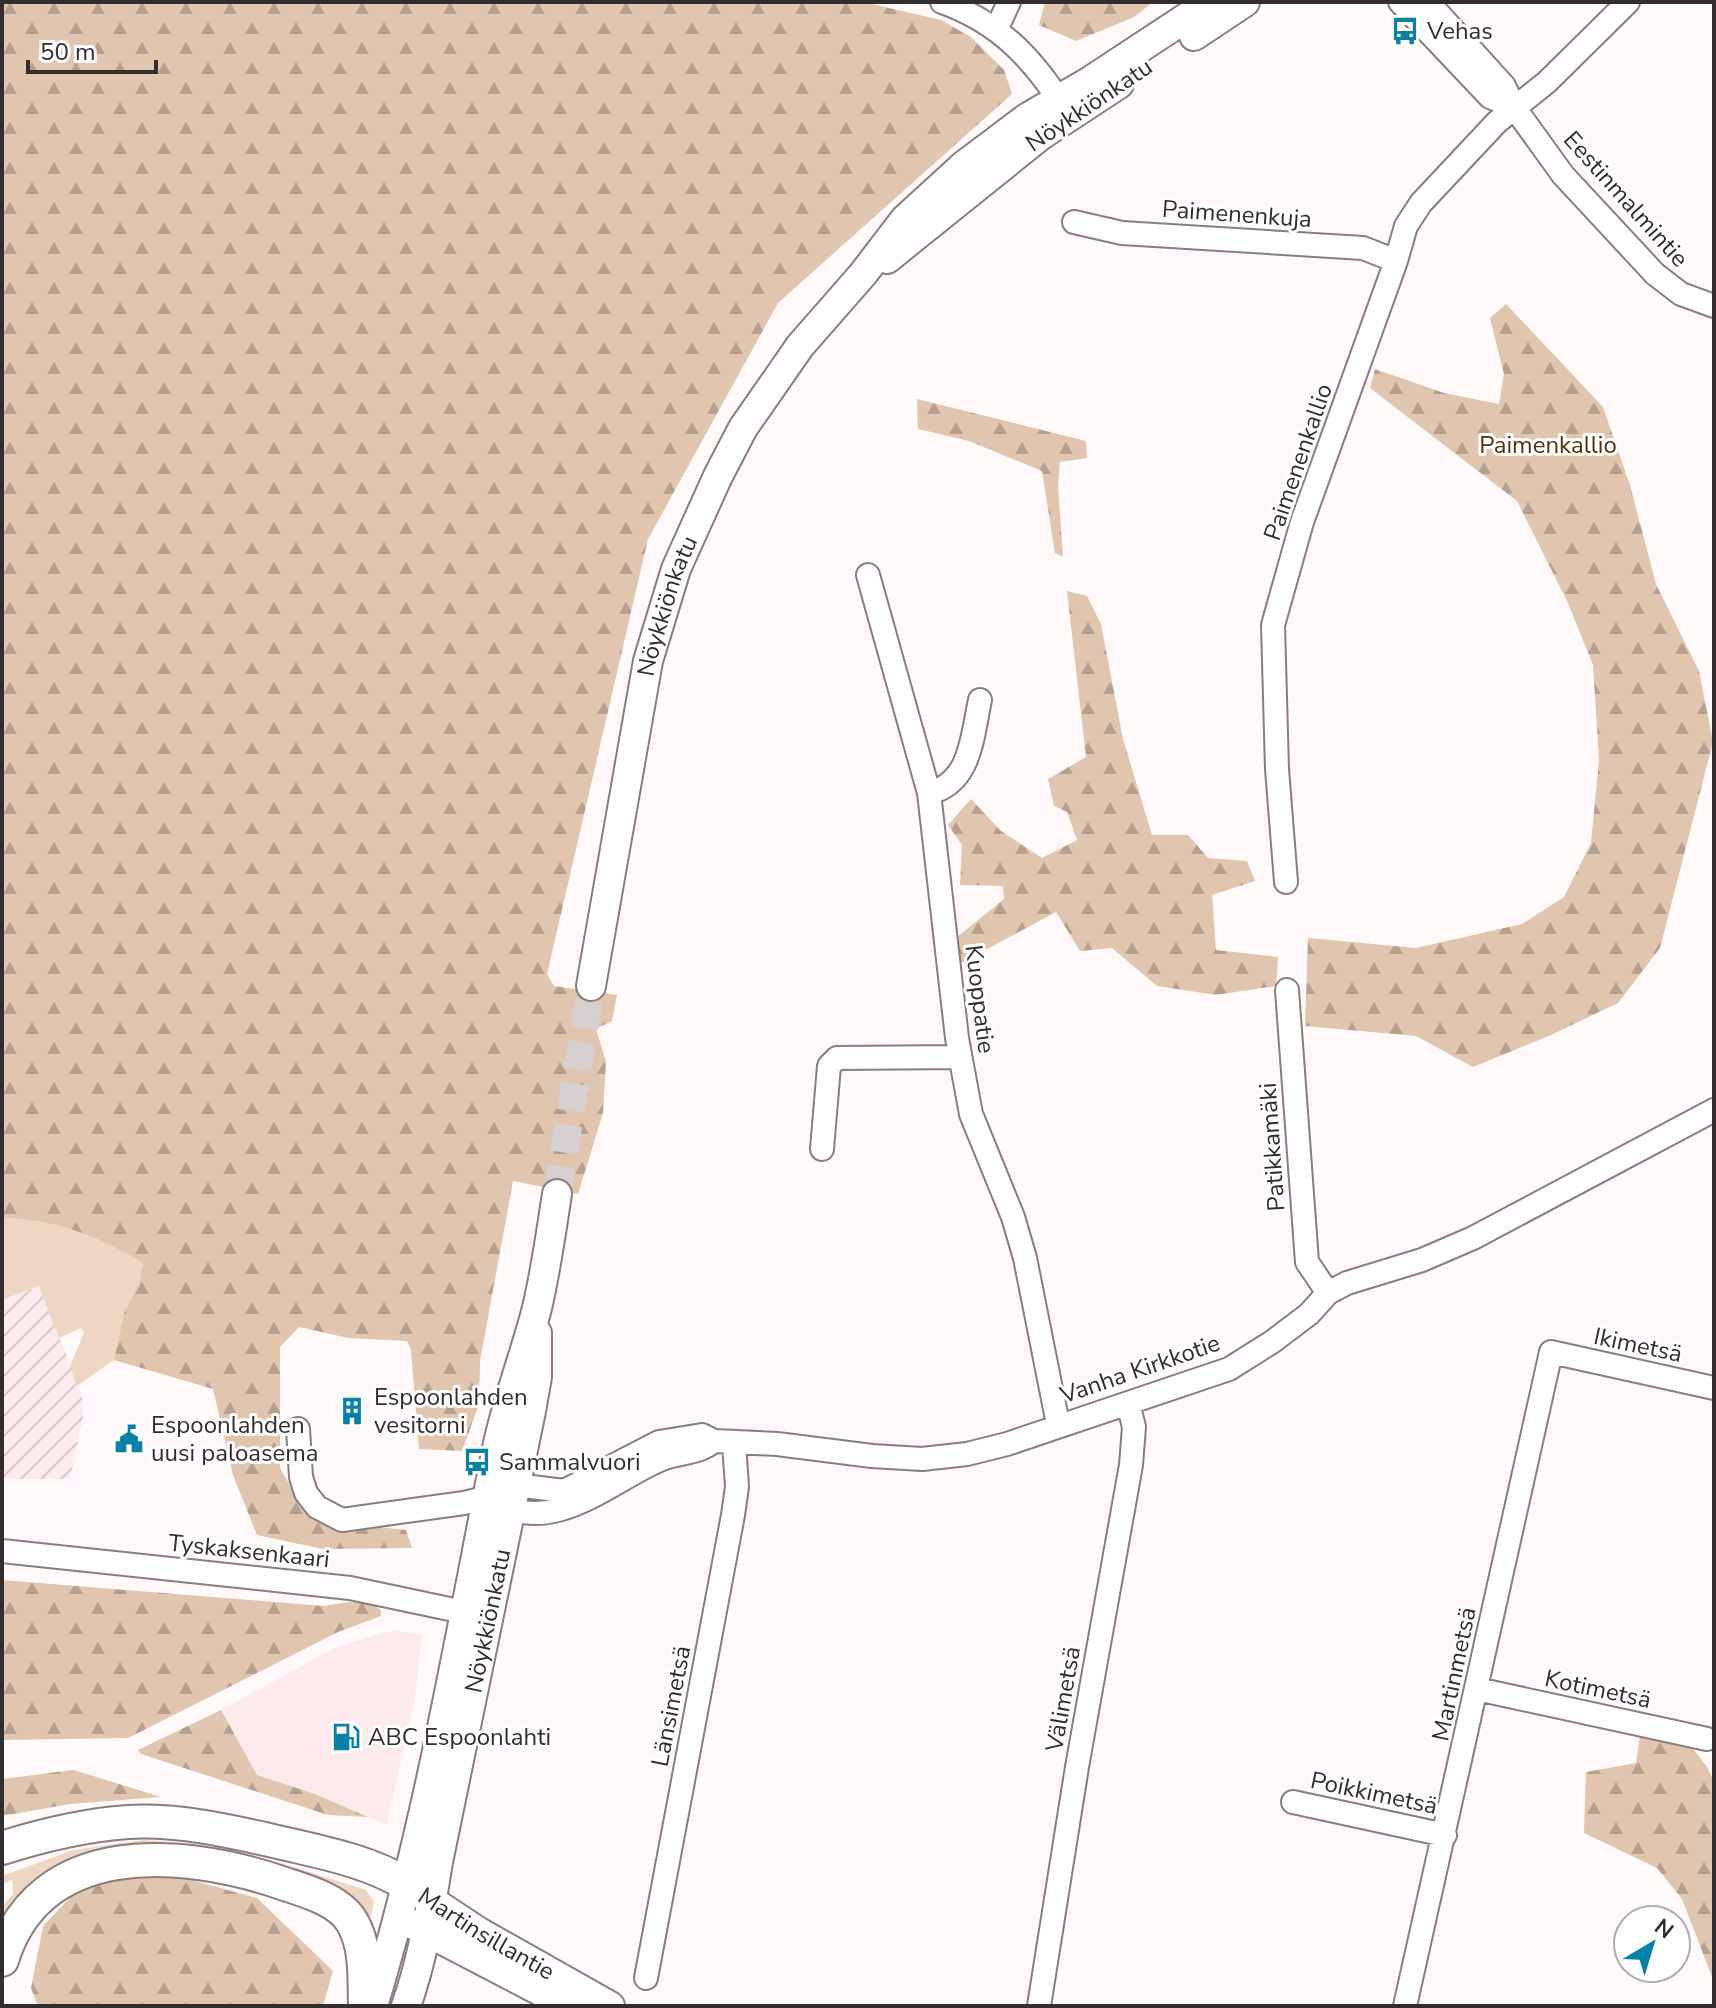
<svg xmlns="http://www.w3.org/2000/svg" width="1716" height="2008" font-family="'Nunito Sans',sans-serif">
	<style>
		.built { fill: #fceaed }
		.industrial { fill: url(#industrial-furrows) }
		.green { fill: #edd6c3 }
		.forest { fill: url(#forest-firs) }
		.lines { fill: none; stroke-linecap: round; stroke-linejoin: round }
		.major-tunnel { stroke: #d6d0d1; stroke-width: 28; stroke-dasharray: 28 14; stroke-linecap: butt }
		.minor-casing { stroke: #897d7f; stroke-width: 26 }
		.major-casing { stroke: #897d7f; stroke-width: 32 }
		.highway-casing { stroke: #897d7f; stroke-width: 36 }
		.minor { stroke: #fff; stroke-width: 22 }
		.major { stroke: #fff; stroke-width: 28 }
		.highway { stroke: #fff; stroke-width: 32 }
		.labels { text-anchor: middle; stroke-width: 6; stroke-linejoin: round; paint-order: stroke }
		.poi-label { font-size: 24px; fill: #322d2e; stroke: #fff; text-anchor: start }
		.street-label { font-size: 24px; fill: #322d2e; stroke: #fff }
		.park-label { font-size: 24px; fill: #553109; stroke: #fff }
	</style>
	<defs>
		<pattern id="industrial-furrows" width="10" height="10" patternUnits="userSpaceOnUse" patternTransform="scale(2)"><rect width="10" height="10" fill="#fceaed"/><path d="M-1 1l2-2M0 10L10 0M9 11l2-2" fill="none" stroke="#d8c9cc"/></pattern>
		<pattern id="forest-firs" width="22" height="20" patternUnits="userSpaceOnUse" patternTransform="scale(2)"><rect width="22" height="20" fill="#e0c5af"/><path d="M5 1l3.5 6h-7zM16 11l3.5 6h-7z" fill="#b6a08f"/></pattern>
	</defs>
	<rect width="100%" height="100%" fill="#fff9fa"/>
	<path class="built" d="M394,1630L422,1635L415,1697L387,1825L315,1794L257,1775L221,1710L334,1648Z"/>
	<path class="industrial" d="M39,1286L82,1395L83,1417L70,1479H2V1300Z"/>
	<path class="green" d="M2,1218C54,1219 100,1236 143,1263L139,1284L124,1313L114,1360L77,1386L70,1366L84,1333L81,1328L59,1338L39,1286L2,1300Z
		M143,1840C221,1844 292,1866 366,1890L374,1902L371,1916H360L131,1851L2,1930V1907L13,1894L12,1880L2,1884V1876L73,1850Z"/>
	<path class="forest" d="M2,2H863L941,20L971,37L1004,70L1012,94L778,303L648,539L547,974L554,986L617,995L612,1021L596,1029L606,1062L603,1113L578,1194L513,1181L480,1361L479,1404L462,1451L419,1449L411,1350L407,1341L348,1338L299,1327L280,1347V1468L301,1504L333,1522L406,1530L412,1548L323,1549L257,1535L233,1475L213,1389L114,1360L124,1313L139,1284L143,1263C99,1236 54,1219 2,1218Z
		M1045,2H1153L1134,17L1076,41L1039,25Z
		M1506,304L1603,407L1630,485L1656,584L1699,671L1713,742L1660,948L1618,1003L1551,1035L1473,1067L1416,1036L1305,1026L1308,938L1416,948L1522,924L1564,897L1591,843L1599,760L1593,665L1568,603L1517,501L1370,388L1375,369L1444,393L1499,404L1504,374L1490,318Z
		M917,399L1086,441L1087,458L1060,462L1058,486L1063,557L1055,553L1042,471L969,441L918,429Z
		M1067,591L1087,596L1101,624L1123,739L1152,835H1188L1208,858L1247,861L1255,881L1212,895L1216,950L1278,957L1276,986L1216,995L1157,986L1112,948L1080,951L1056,912L961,963L956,938L1004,899L1003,886L960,885L962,845L948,825L971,799L1001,831L1042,858L1077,840L1067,812L1054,806L1048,779L1086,757Z
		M2,1580L324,1606C342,1603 366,1597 381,1610V1616L338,1632L128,1738L2,1740Z
		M221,1710L257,1775L315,1794L368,1817L328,1815L141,1754L138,1750Z
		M1640,1736L1690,1745L1707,1767L1714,1781V1982L1682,1899L1657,1868L1584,1833L1586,1772L1636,1763Z
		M73,1770H74L161,1797L70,1804L2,1816V1779Z
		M166,1873L257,1898L333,1971L323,2006H38L31,1988L43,1926L81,1886Z"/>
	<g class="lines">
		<path class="major-tunnel" d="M557,1194L591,986"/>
		<defs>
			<path id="minor" d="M942,2C1001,23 1034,60 1067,112
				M1400,2L1490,97L1514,107
				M1428,2L1504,86L1514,107L1563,175L1655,274L1681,294L1714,306
				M997,28L1009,2
				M1074,222L1122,233L1363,248L1396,261
				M868,575L929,793L957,1038L971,1114L1013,1217L1025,1258L1058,1424
				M929,793C971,783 972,737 980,700
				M1286,882L1277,769L1273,625L1302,522L1396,261L1406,226L1421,203L1497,122L1547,82L1628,2
				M1287,990L1307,1262L1328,1293
				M822,1149L829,1066L837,1058L960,1057
				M298,1429L301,1477L306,1493L317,1507L342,1520L464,1503L489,1497L516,1485L564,1491L659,1442L702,1435L714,1441L777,1444L872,1456L922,1459L967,1454L1007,1444L1229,1369L1272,1342L1309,1314L1328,1293L1347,1283L1422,1260L1473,1238L1714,1110
				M496,1502C554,1537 611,1480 662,1459C680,1452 699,1454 714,1441
				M2,1551L350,1588L478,1615
				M1477,1689L1707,1739
				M1293,1802L1445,1835
				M646,1978L733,1515L737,1487L734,1443
				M1039,2006L1077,1767L1131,1465L1134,1427L1128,1403
				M1405,2006L1551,1352L1714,1388"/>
			<g id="major">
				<path d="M1194,36L1245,2"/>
				<path d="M887,259L1040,136L1119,84"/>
				<path id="s1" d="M591,986L648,661L676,569L718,476L743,428L800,346L863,274L905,219L963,166L1028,117L1090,81L1210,2"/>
				<path id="s2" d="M420,1893L479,1932L610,2006"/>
				<path d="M412,1924L569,2006"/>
				<path d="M373,2006C428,1824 460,1635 497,1448C507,1400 525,1355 537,1308C546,1270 551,1232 557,1194"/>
				<path id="s3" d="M406,2006C423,1959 430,1911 438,1862L531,1411L537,1377V1333"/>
			</g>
			<path id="highway" d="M2,1848C43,1835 85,1825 128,1822C183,1819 238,1833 291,1845C330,1854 372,1863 406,1884
				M2,1960C39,1838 181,1849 279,1882C302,1890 339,1899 352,1922C367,1947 364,1979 365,2006"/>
		</defs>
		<use href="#minor" class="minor-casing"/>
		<use href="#major" class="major-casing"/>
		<use href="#highway" class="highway-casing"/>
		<use href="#minor" class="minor"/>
		<use href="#major" class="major"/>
		<use href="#highway" class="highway"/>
	</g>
	<defs>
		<symbol id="bus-bare" viewBox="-9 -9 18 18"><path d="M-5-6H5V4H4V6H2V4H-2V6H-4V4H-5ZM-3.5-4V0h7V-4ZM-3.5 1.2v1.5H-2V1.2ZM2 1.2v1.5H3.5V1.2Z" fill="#0781a7" stroke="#fff" stroke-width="2.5" paint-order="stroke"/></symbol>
		<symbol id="building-bare" viewBox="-9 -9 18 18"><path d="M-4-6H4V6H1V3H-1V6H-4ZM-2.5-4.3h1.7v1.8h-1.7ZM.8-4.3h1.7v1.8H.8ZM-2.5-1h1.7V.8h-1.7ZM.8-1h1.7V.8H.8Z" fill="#0781a7" stroke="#fff" stroke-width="2.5" paint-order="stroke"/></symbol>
		<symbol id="civic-bare" viewBox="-9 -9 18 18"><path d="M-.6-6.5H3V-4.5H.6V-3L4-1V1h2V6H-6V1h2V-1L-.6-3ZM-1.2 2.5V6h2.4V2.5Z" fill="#0781a7" stroke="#fff" stroke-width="2.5" paint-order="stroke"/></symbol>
		<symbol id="fuel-bare" viewBox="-9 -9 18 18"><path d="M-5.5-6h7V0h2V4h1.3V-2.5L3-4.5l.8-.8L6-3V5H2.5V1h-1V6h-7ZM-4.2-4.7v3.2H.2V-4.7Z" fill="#0781a7" stroke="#fff" stroke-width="2.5" paint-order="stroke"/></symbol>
	</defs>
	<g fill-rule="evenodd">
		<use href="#bus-bare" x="1385" y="11" width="40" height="40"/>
		<use href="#building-bare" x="332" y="1391" width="40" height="40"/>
		<use href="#civic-bare" x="109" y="1419" width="40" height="40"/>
		<use href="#bus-bare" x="457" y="1442" width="40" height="40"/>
		<use href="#fuel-bare" x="326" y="1717" width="40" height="40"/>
	</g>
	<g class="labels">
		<g class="poi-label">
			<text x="1427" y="39">Vehas</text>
			<text x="374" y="1405">Espoonlahden<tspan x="374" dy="28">vesitorni</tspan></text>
			<text x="151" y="1433">Espoonlahden<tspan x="151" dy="28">uusi paloasema</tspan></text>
			<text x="499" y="1470">Sammalvuori</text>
			<text x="368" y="1745">ABC Espoonlahti</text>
		</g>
		<g class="street-label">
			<text transform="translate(1089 105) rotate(-34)" y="8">Nöykkiönkatu</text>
			<text transform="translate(1626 199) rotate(48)" y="8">Eestinmalmintie</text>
			<text transform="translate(1237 214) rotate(4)" y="8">Paimenenkuja</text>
			<text transform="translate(1298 462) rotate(-71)" y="8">Paimenenkallio</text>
			<text dy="8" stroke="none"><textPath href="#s1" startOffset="388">Nöykkiönkatu</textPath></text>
			<text transform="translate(980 999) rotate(83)" y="8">Kuoppatie</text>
			<text transform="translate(1272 1147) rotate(-94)" y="8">Patikkamäki</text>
			<text transform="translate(1638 1345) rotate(12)" y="8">Ikimetsä</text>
			<text transform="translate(1140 1369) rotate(-19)" y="8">Vanha Kirkkotie</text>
			<text transform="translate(249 1551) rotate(6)" y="8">Tyskaksenkaari</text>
			<text dy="8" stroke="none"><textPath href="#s3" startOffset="394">Nöykkiönkatu</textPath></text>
			<text transform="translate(1454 1674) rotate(-78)" y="8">Martinmetsä</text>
			<text transform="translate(1598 1689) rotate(12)" y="8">Kotimetsä</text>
			<text transform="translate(1063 1699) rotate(-80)" y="8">Välimetsä</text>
			<text transform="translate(671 1706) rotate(-79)" y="8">Länsimetsä</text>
			<text transform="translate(1374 1793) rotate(12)" y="8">Poikkimetsä</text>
			<text dy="8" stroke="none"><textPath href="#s2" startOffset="78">Martinsillantie</textPath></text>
		</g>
		<g class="park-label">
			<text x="1548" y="453">Paimenkallio</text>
		</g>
	</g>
	<rect width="1716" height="2008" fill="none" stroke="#322d2e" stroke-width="8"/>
	<g transform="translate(1652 1944) rotate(38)"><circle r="38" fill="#ffffff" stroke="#adabab" stroke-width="2"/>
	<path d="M0-6L14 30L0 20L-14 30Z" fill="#0781a7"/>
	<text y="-12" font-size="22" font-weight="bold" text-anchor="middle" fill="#322d2e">N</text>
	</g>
	<path d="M28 60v12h128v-12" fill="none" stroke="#322d2e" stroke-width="4"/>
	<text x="40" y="60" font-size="24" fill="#322d2e" stroke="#ffffff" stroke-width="6" paint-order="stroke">50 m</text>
</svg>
